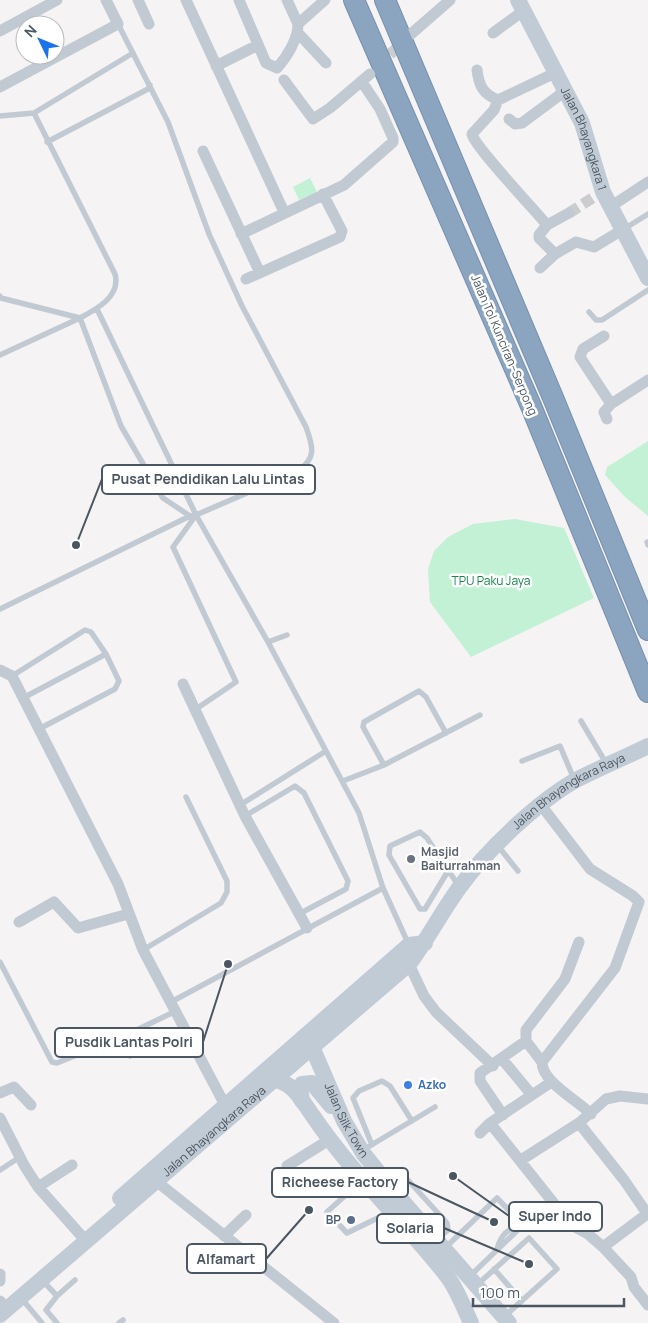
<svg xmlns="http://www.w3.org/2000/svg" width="648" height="1323" font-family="Manrope,sans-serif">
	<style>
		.green { fill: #c3f1d5 }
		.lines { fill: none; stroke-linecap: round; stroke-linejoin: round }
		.street-tunnel { stroke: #caccce; stroke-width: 11; stroke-dasharray: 11 5.5; stroke-linecap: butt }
		.highway-casing { stroke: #7690ad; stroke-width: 22 }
		.lane { stroke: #c1cad2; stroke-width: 5.5 }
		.street { stroke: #c1cad2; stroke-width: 11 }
		.secondary { stroke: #c1cbd6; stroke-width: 16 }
		.highway { stroke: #8ba5c1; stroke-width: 20 }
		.worship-dot { fill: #6b7280; stroke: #fff; stroke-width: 2 }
		.shop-dot { fill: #3f7fe0; stroke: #fff; stroke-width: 2 }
		.service-dot { fill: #5c6f8a; stroke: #fff; stroke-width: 2 }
		.labels { text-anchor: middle; stroke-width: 5; stroke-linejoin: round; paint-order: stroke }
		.street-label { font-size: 12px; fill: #4a5661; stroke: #fff }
		.park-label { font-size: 12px; fill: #17864f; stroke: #fff }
		.worship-label { font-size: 12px; font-weight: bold; fill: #5b616d; stroke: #fff; text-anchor: start }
		.shop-label { font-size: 12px; font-weight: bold; fill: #366cbe; stroke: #fff; text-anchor: start }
		.service-label { font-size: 12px; font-weight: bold; fill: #4e5e75; stroke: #fff; text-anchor: end }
		.leader { fill: none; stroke: #4a5661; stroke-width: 2 }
		.callout-dot { fill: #4a5661; stroke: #fff; stroke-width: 2 }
		.callout { fill: #fff; stroke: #4a5661; stroke-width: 2 }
		.callout-label { font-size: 14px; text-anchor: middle; font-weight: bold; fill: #4a5661 }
	</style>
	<rect width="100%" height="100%" fill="#f5f3f3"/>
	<path class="green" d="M310,178L317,192L299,200L293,187Z
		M648,441V516L625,497L605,475L607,467Z
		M515,519L564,528L594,598L471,657L430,602L428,569L434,551L448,537L473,524Z"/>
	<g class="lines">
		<path class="street-tunnel" d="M378,66L406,39
			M569,213L594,197"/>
		<defs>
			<path id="highway" d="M354,0L531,406L648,692
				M385,0L554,400L648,630"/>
		</defs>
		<use href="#highway" class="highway-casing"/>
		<path class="lane" d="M118,24L168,122L209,234L242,306L306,427C313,447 317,457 298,471L196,515L173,547L236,682L196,709
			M34,113L115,274C121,296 97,309 80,318L121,426L163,498L190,516L196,515L268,642L359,813L383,888L408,943
			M0,116L34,113L133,53
			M47,142L148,89L150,85
			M624,229L648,214
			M0,296L1,298L80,318
			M97,309L196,515
			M589,312L596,320H602L648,290
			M0,355L80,318
			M647,542L648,545
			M0,609L190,516
			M268,642L287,635
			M12,676L85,630L91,632L106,654
			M23,698L106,654L119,681L115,689L39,729
			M581,721L606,763
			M522,761L560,746L574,779
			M384,765L363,727L364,722L419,691L426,697L446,733
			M343,781L384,765L480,715
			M240,805L326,751
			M245,816L295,786L304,793L348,881L346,889L299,914
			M498,846L518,871
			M448,871L425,909H420L389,855L390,846L420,832L427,838L458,885
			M143,950L221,903L227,892V881L186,797
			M0,962L52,1062L57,1063L124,1036
			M171,1002L383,888
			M130,1056L124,1036L176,1011
			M372,1145L353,1098L359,1091L382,1081L390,1086L412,1121
			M368,1147L435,1107
			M0,1170L20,1157
			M354,1173L348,1193L327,1212L347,1233L390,1212
			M392,1187L402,1178L407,1179L447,1223L448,1230L438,1238
			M445,1248L497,1198L523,1225L470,1276
			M497,1249C501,1235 507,1229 521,1225
			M494,1269L522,1301
			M42,1280L57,1296L46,1310L57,1323
			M478,1284L529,1238L557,1269L505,1316
			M57,1296L75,1280
			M22,1299L42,1323
			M119,1323L123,1320"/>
		<path class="street" d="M138,0L149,24
			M186,0L284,212
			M239,0L266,63L277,68C287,57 298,39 298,24L325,0
			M287,0L298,24
			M0,31L57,0
			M298,33L326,63
			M493,33L523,11
			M411,34L450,0
			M216,66L258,45
			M477,70C479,86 483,94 498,100
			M284,80L313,119L330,108L370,74
			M0,87L118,24L106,0
			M509,119L515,124L522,123L565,91
			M203,151L260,273
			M610,207L648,182
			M569,213L547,225L539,235V238L555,254L576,242L594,247L622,230
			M547,225C535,210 474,146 472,134L494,110L498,100L555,73
			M241,234L344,185L393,142V138L380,109L362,82
			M540,268L555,254
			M246,279L340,237L342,231L323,194
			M604,336L583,349L580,357L611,404
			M607,419L604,412L611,404L648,380
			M0,670L12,676L118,884L143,950L225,1105
			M183,684L245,816L307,928
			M541,805L590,869L633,896L639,902L615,968L542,1062C542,1082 576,1099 591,1114
			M19,922L54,902L78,928L128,914
			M409,964L424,996L436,1012L493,1066
			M502,1059L531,1094
			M542,1062L526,1041V1030L565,979L579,942
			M0,1093L14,1087L31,1105
			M503,1115L480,1081V1073L526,1041
			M0,1118L24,1165L38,1187L86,1241
			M490,1123L571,1225L588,1234L603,1247L631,1277L634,1287L648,1305
			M579,1123L624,1180L648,1215
			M480,1133L490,1123L550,1083
			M521,1160L579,1123L606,1099L620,1096L648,1099
			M287,1166L329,1140
			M156,1181L334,1323
			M38,1187L72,1165
			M224,1236L246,1215
			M603,1247L647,1214
			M0,1274V1281
			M0,1301L1,1302"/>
		<g class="secondary">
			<path id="s1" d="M518,0L582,123L603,192L648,278"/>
			<path id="s2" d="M312,1047L344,1121L363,1153L391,1188L509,1323"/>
			<path d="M273,1080C293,1081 302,1101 313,1116C352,1174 404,1221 447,1276C457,1289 464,1308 471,1323"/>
			<path d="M302,1101L300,1088L302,1084L312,1083L331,1106"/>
			<path d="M120,1198L409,945L425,943"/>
			<path id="s3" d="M0,1315L409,964C427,940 441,913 459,888C485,852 537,802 576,780C599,768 624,758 648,746"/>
		</g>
		<use href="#highway" class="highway"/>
	</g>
	<circle class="worship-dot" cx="411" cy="859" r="5"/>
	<circle class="shop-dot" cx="408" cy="1085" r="5"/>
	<circle class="service-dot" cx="351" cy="1220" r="5"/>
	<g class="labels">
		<g class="street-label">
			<text dy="4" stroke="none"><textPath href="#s1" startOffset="154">Jalan Bhayangkara 1</textPath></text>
			<text transform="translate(504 345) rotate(67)" y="4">Jalan Tol Kunciran–Serpong</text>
			<text dy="4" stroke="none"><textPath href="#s3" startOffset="778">Jalan Bhayangkara Raya</textPath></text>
			<text dy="4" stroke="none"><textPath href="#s2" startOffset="81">Jalan Silk Town</textPath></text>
			<text dy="4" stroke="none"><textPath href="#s3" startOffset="282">Jalan Bhayangkara Raya</textPath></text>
		</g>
		<g class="park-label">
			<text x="491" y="585">TPU Paku Jaya</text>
		</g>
		<g class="worship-label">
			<text x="421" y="856">Masjid<tspan x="421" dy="14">Baiturrahman</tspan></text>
		</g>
		<g class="shop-label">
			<text x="418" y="1089">Azko</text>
		</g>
		<g class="service-label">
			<text x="341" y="1224">BP</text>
		</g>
	</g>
	<path class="leader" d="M76 545L102 479M228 964L203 1042M494 1222L408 1182M453 1176L509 1216M529 1264L444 1228M309 1210L266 1259"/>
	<g class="callout-dot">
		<circle cx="76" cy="545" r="5"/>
		<circle cx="228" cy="964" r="5"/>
		<circle cx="494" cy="1222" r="5"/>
		<circle cx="453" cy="1176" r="5"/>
		<circle cx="529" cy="1264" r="5"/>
		<circle cx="309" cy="1210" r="5"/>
	</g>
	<g class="callout">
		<rect x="102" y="465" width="213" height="29" rx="5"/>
		<rect x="55" y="1028" width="148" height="29" rx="5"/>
		<rect x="272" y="1168" width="136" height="29" rx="5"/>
		<rect x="509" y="1202" width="93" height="29" rx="5"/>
		<rect x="377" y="1214" width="67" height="29" rx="5"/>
		<rect x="187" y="1244" width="79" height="29" rx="5"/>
	</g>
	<g class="callout-label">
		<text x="208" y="484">Pusat Pendidikan Lalu Lintas</text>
		<text x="129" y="1047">Pusdik Lantas Polri</text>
		<text x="340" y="1187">Richeese Factory</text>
		<text x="555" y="1221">Super Indo</text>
		<text x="410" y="1233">Solaria</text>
		<text x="226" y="1264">Alfamart</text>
	</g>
	<g transform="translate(40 40) rotate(313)"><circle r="24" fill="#ffffff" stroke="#b7bbc0"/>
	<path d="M0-4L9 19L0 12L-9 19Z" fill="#1a73e8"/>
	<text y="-8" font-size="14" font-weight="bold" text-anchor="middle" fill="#4a5661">N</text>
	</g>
	<path d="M473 1298v8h151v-8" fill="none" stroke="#4a5661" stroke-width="2.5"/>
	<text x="480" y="1298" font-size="15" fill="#4a5661" stroke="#ffffff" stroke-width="4" paint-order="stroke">100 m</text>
</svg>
